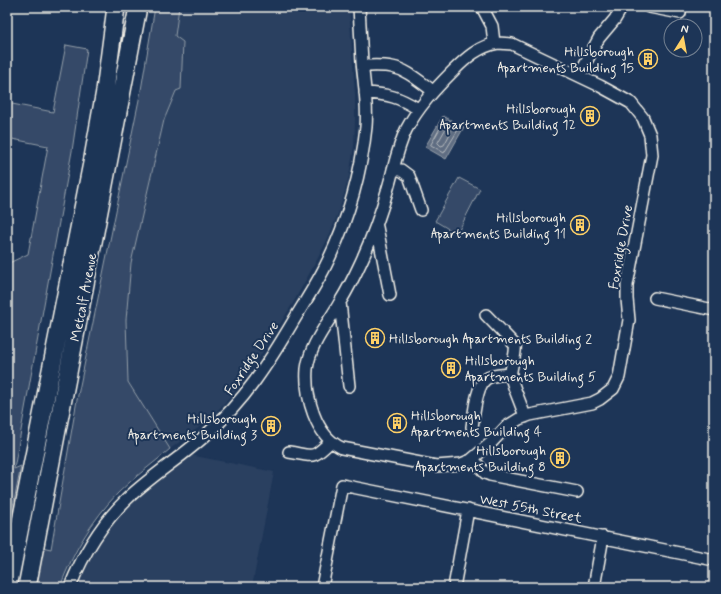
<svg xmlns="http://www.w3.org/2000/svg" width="721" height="594" font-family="Mynerve,sans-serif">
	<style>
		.built { fill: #2a4060 }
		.green { fill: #354a67; stroke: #949ea8 }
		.water { fill: #5e6d82; stroke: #9aa2ab }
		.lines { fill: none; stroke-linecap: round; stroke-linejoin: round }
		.shore { stroke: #b8bcbf; stroke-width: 1 }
		.minor-casing { stroke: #f4f1e8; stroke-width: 14 }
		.highway-casing { stroke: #f4f1e8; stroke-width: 20 }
		.minor { stroke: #1d3557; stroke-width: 11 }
		.highway { stroke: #1d3557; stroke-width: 17 }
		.labels { text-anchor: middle; stroke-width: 4; stroke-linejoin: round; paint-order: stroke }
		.poi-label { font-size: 14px; fill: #f4f1e8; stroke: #1d3557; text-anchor: end }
		.street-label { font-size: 14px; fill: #f4f1e8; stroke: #1d3557 }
	</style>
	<rect width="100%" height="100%" fill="#1d3557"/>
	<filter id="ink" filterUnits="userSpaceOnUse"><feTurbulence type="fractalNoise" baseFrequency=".025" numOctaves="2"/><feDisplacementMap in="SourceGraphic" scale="8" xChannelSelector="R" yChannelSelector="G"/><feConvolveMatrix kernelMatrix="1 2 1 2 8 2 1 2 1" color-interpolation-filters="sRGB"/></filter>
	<g filter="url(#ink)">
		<path class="built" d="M179,7H349L355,95V120L354,146L349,177L340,208L330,234L318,258L293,303L250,372L238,388L209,420L170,449L128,382L126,320L131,263L164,120L176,91L175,36Z
			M185,454L274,472L252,587H74L79,573L115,516Z"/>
		<path class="green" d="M155,7H179L175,36L183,42L181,89L176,91L164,120L131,263L126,320L128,382L170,449C153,464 134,477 118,493C92,520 73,552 60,587H35L42,547L51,549L77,400L141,90Z
			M66,45L87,49L72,151L14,469L21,466L7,536V264L28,254L48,146L7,138V103L53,112Z
			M459,178L480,189L457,234L435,221Z"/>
		<path class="water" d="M443,116L464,127L446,159L425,147Z"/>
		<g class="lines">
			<path class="shore" d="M444,122L457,128L458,130L444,153L431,145Z
				M446,129L450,130L451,132L444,145L441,146L438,143Z"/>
			<defs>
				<path id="minor" d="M482,7L492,26L494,43
					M649,7L680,13
					M498,43L512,44L600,86L631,103L643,118L650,135L652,155L627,285V299L629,320L619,377L613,389L600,399L592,403L530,415L519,419L506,427L491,443L471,460L461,464L436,466L342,448C315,436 305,396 307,369C310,344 328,324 340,302C348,289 355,275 361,262C372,238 381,213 388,188C394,168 397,149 406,130C418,107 435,89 453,71C466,58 479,46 498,43Z
					M363,66C372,66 382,65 392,67C408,70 420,82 433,91
					M579,75L599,38L615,19L622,7
					M365,93C388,94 399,97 418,109
					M393,169L401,170L409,176L421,210
					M377,227L390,295
					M655,298L714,310
					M340,302L349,386
					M486,315L515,345C517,356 509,368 511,377C514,390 521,403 525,417
					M472,427C474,415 476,386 486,379C493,374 503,375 511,374
					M289,452C314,456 312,460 331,441
					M473,459L485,473L490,475L577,492
					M70,587C83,554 102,523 127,499C152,475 182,457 207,434C245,400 268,364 294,320C304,303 316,285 325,267C347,223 361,175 366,127C368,105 364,83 362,62C361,43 360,25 359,7
					M322,587L342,485L714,560
					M454,587L468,510
					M594,587L603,537"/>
				<path id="highway" d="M8,587L93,158L105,91L116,7
					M27,587L138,7"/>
			</defs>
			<use href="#minor" class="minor-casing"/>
			<use href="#highway" class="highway-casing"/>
			<use href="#minor" class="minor"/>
			<use href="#highway" class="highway"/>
		</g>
	</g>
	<defs>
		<symbol id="building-ring" viewBox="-11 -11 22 22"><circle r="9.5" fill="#1d3557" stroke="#ffd166" stroke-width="1.5"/><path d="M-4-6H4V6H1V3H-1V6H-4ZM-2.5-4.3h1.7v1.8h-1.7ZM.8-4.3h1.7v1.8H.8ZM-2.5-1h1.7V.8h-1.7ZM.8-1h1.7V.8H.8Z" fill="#ffd166"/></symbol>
	</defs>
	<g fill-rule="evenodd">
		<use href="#building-ring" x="637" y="48" width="22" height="22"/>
		<use href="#building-ring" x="579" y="105" width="22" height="22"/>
		<use href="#building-ring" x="569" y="214" width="22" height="22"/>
		<use href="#building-ring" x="364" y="327" width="22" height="22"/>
		<use href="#building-ring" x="440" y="357" width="22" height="22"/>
		<use href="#building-ring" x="386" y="412" width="22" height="22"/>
		<use href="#building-ring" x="260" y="415" width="22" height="22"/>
		<use href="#building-ring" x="549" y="447" width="22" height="22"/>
	</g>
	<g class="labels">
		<g class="poi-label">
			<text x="634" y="56">Hillsborough<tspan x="634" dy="16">Apartments Building 15</tspan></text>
			<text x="576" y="113">Hillsborough<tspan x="576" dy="16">Apartments Building 12</tspan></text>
			<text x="566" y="222">Hillsborough<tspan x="566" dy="16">Apartments Building 11</tspan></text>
			<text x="389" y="343" text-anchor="start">Hillsborough Apartments Building 2</text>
			<text x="465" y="365" text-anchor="start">Hillsborough<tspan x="465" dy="16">Apartments Building 5</tspan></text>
			<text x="411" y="420" text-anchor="start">Hillsborough<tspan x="411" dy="16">Apartments Building 4</tspan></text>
			<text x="257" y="423">Hillsborough<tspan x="257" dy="16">Apartments Building 3</tspan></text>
			<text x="546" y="455">Hillsborough<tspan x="546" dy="16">Apartments Building 8</tspan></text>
		</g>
		<g class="street-label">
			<text transform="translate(620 247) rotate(-80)" y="5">Foxridge Drive</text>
			<text transform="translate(83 297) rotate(-79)" y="5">Metcalf Avenue</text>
			<text transform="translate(251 358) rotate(-56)" y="5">Foxridge Drive</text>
			<text transform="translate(531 508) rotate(11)" y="5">West 55th Street</text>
		</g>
	</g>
	<rect width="721" height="594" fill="none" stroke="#1d3557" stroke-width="24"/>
	<rect x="12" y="12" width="697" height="570" fill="none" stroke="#f4f1e8" stroke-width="1.5" filter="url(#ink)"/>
	<g transform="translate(683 38) rotate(11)"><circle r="19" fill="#1d3557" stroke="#738091"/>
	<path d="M0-3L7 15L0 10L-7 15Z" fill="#ffd166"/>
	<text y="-6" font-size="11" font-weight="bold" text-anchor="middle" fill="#f4f1e8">N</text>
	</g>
</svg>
